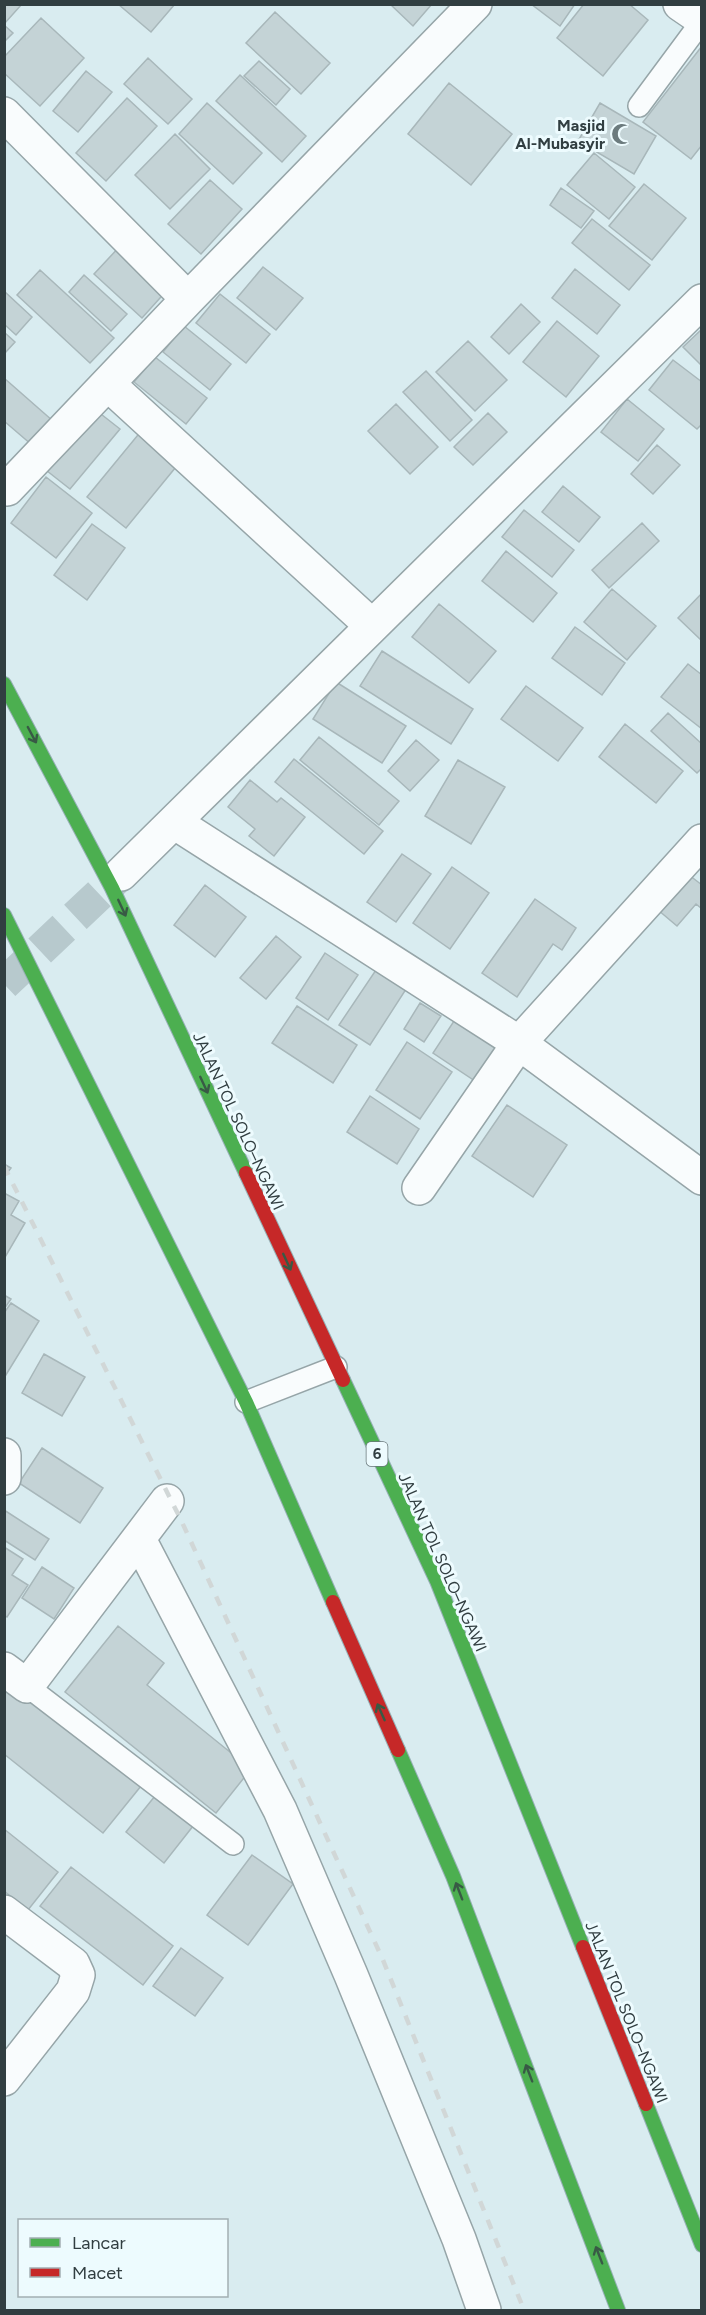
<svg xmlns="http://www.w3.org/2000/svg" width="706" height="2315" font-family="Figtree,sans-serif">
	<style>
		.building { fill: #c4d3d6; stroke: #a8b7ba; stroke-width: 1.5 }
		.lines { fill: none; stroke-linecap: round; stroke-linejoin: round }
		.street-tunnel { stroke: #b7c9cd; stroke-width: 33; stroke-dasharray: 33 16; stroke-linecap: butt }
		.lane-casing { stroke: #96a5a8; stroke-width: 24 }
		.street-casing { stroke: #96a5a8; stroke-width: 36 }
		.fast-casing { stroke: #96b0b5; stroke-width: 16 }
		.jam-casing { stroke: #96b0b5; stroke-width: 16 }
		.lane { stroke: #f9fcfd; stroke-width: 21 }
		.street { stroke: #f9fcfd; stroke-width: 33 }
		.fast { stroke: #4caf50; stroke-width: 14 }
		.jam { stroke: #c62828; stroke-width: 14 }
		.rail { stroke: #d1d7d7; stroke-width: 4.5; stroke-dasharray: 10 10; stroke-linecap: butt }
		.oneway { stroke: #385a45 }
		.labels { text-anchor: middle; stroke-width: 6; stroke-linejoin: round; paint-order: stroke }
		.shield { fill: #edfbfe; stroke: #69777a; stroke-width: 1.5 }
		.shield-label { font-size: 15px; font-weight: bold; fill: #313e41 }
		.poi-label { font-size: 16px; font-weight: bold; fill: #313e41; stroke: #edfbfe; text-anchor: end }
		.street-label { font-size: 16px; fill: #313e41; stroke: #edfbfe }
	</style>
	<rect width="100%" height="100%" fill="#d9ecf0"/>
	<path class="building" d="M4,4H22L5,23L4,22Z
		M118,4H175L151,32Z
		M390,4H432L413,26Z
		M531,4H575L560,26Z
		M584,4H629L648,20L603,76L557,38Z
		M275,12L330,63L301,94L246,43Z
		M41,18L84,58L40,106L4,73V57Z
		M4,25L13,33L4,42Z
		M702,46V145L691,159L643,122Z
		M148,58L192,99L168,124L124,84Z
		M259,61L290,89L276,105L244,76Z
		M86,71L112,92L78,132L53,111Z
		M240,75L306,136L282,162L216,101Z
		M449,83L512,134L471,185L408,134Z
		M127,98L157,126L106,181L76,153Z
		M207,103L262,153L233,184L179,134Z
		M600,103L656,136L634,174L578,141Z
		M175,134L210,169L170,209L135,175Z
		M594,153L635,187L609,219L567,185Z
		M210,180L242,209L201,254L168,224Z
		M644,184L686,218L652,260L609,226Z
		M561,188L594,211L581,228L550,205Z
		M592,219L650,265L629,290L572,243Z
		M122,244L169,288L142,318L94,274Z
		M263,267L303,298L276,330L237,298Z
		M575,269L620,305L597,334L552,298Z
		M40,270L114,338L90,363L17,295Z
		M84,275L127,314L111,331L69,292Z
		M4,291L32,317L16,335L4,324Z
		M220,294L270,334L246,363L196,323Z
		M521,304L540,322L509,354L491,337Z
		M557,321L599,356L566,397L523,362Z
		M184,326L231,364L210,390L163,352Z
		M702,329V366L683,347Z
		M4,332L15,342L4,354Z
		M468,341L507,380L475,411L436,372Z
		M155,357L207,398L186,424L134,382Z
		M673,360L702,382V424L697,429L649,390Z
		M426,371L472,420L450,441L403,392Z
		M4,378L53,421L32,445L4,421Z
		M627,399L664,429L638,461L601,432Z
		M396,404L438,447L410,474L368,431Z
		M92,407L120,429L70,489L42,467Z
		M488,413L507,432L473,465L454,447Z
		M142,430L180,462L126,528L87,497Z
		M657,445L680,465L653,494L631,474Z
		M46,477L92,513L56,558L11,523Z
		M563,486L600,517L579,542L542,512Z
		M524,510L574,550L552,577L502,537Z
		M642,523L659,541L609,588L592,570Z
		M92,524L125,548L87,600L54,575Z
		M506,551L557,593L533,622L482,581Z
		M612,589L656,626L627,660L584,622Z
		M702,593V641L678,618Z
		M439,604L496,651L469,683L412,637Z
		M575,627L625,663L602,695L552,658Z
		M382,651L473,709L451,744L360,686Z
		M688,664L702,675V729L661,697Z
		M336,682L406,726L382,763L313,719Z
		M526,686L583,728L558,761L501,719Z
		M668,713L702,744V768L697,773L651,731Z
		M625,724L683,771L656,803L599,757Z
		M319,737L399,801L379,825L300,760Z
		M416,740L439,760L410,791L388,771Z
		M294,759L383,831L364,854L275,782Z
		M458,760L505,787L471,844L425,816Z
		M250,780L277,802L281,798L305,817L274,856L249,836L255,829L228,807Z
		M402,854L431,874L396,922L367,902Z
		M452,867L489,893L450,949L413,923Z
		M689,875L702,885V909L696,904L677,926L658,910Z
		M205,885L246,917L215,957L174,925Z
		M535,899L576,928L562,950L553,944L517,997L482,973Z
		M276,936L301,957L266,999L240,978Z
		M325,953L358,975L328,1020L296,998Z
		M380,964L410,983L370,1045L339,1025Z
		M420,1003L441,1016L424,1042L404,1029Z
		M297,1006L357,1045L333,1083L272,1043Z
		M458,1015L503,1046L478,1083L433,1053Z
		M407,1042L452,1072L420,1119L376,1090Z
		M370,1096L419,1129L397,1164L347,1132Z
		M507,1105L567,1145L533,1197L472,1156Z
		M4,1164L11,1168L4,1177Z
		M4,1193L19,1201L11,1215L25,1223L4,1259Z
		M4,1295L11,1299L4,1309Z
		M11,1303L39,1321L4,1378V1313Z
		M44,1354L85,1377L62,1416L22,1393Z
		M42,1448L103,1488L80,1523L19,1483Z
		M4,1510L49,1539L35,1560L4,1540Z
		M4,1547L23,1559L12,1575L28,1585L7,1617L4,1615Z
		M42,1567L74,1588L54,1619L22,1598Z
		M118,1626L164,1663L147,1685L251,1769L216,1813L65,1692Z
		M4,1676L141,1786L103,1833L4,1754Z
		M159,1791L197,1821L164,1863L126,1832Z
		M4,1829L58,1872L28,1910L4,1891Z
		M252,1855L293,1884L248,1945L207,1915Z
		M71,1867L173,1946L143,1985L40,1906Z
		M181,1948L223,1978L195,2016L153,1986Z"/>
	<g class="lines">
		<path class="street-tunnel" d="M4,984L121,874"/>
		<defs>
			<path id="lane" d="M639,106L702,21
				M246,1402L336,1367
				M27,1686L233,1844"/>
			<path id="street" d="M680,4L702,19
				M4,114L188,299
				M108,384L371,625
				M7,489L188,299L475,4
				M174,822L519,1043L702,1178
				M121,874L702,301
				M419,1188L519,1043L702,841
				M4,1455V1478
				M139,1539L280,1810L351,1975L459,2239L484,2310
				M4,1669L27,1686L167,1501
				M4,1912L73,1964L78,1975L73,1991L4,2079"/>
			<path id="fast" d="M4,684L112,888L246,1173
				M4,915L246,1402L333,1602
				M343,1380L437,1581L583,1947
				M398,1750L453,1876L618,2310
				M646,2104L702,2245"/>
			<path id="jam" d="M246,1173L343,1380
				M333,1602L398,1750
				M583,1947L646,2104"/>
		</defs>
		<use href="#lane" class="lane-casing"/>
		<use href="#street" class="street-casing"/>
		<use href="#fast" class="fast-casing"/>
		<use href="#jam" class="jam-casing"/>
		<use href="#lane" class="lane"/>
		<use href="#street" class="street"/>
		<use href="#fast" class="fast"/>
		<use href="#jam" class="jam"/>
		<path class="rail" d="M4,1166L181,1520L383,1960L524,2310"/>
	</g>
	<defs><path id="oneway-shaft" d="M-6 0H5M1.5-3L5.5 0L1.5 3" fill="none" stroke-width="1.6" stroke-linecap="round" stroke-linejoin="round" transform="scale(1.5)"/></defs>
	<g class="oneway">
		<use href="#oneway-shaft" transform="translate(32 735) rotate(62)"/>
		<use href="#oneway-shaft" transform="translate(122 908) rotate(65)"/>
		<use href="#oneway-shaft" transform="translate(204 1085) rotate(65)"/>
		<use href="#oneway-shaft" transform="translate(287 1262) rotate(65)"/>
		<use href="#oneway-shaft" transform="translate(381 1712) rotate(-114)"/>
		<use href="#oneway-shaft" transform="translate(459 1891) rotate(-111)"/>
		<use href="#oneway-shaft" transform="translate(529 2073) rotate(-111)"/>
		<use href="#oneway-shaft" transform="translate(599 2255) rotate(-111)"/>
	</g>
	<defs>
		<symbol id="mosque-bare" viewBox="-9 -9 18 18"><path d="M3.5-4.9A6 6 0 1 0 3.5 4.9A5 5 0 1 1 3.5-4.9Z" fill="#6c7b7e" stroke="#edfbfe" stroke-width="2.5" paint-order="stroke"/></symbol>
	</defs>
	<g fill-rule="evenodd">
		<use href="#mosque-bare" x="607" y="119" width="30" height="30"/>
	</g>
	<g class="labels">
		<rect class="shield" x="366.5" y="1442" width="21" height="24" rx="4.5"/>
		<g class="shield-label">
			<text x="377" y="1459">6</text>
		</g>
		<g class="poi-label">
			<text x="605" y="131">Masjid<tspan x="605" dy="18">Al-Mubasyir</tspan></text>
		</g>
		<g class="street-label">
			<text transform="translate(239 1121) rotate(65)" y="6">JALAN TOL SOLO–NGAWI</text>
			<text transform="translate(443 1562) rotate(66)" y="6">JALAN TOL SOLO–NGAWI</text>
			<text transform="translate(627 2012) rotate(68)" y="6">JALAN TOL SOLO–NGAWI</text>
		</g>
	</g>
	<rect width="706" height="2315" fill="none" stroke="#313e41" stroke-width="12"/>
	<rect x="18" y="2219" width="210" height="78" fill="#edfbfe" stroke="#a2afb2" stroke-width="1.5"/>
	<rect x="30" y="2238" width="30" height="9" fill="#4caf50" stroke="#a2afb2" stroke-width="1.5"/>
	<text x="72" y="2249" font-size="18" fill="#313e41">Lancar</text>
	<rect x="30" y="2268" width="30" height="9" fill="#c62828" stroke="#a2afb2" stroke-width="1.5"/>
	<text x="72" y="2279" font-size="18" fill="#313e41">Macet</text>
</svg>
